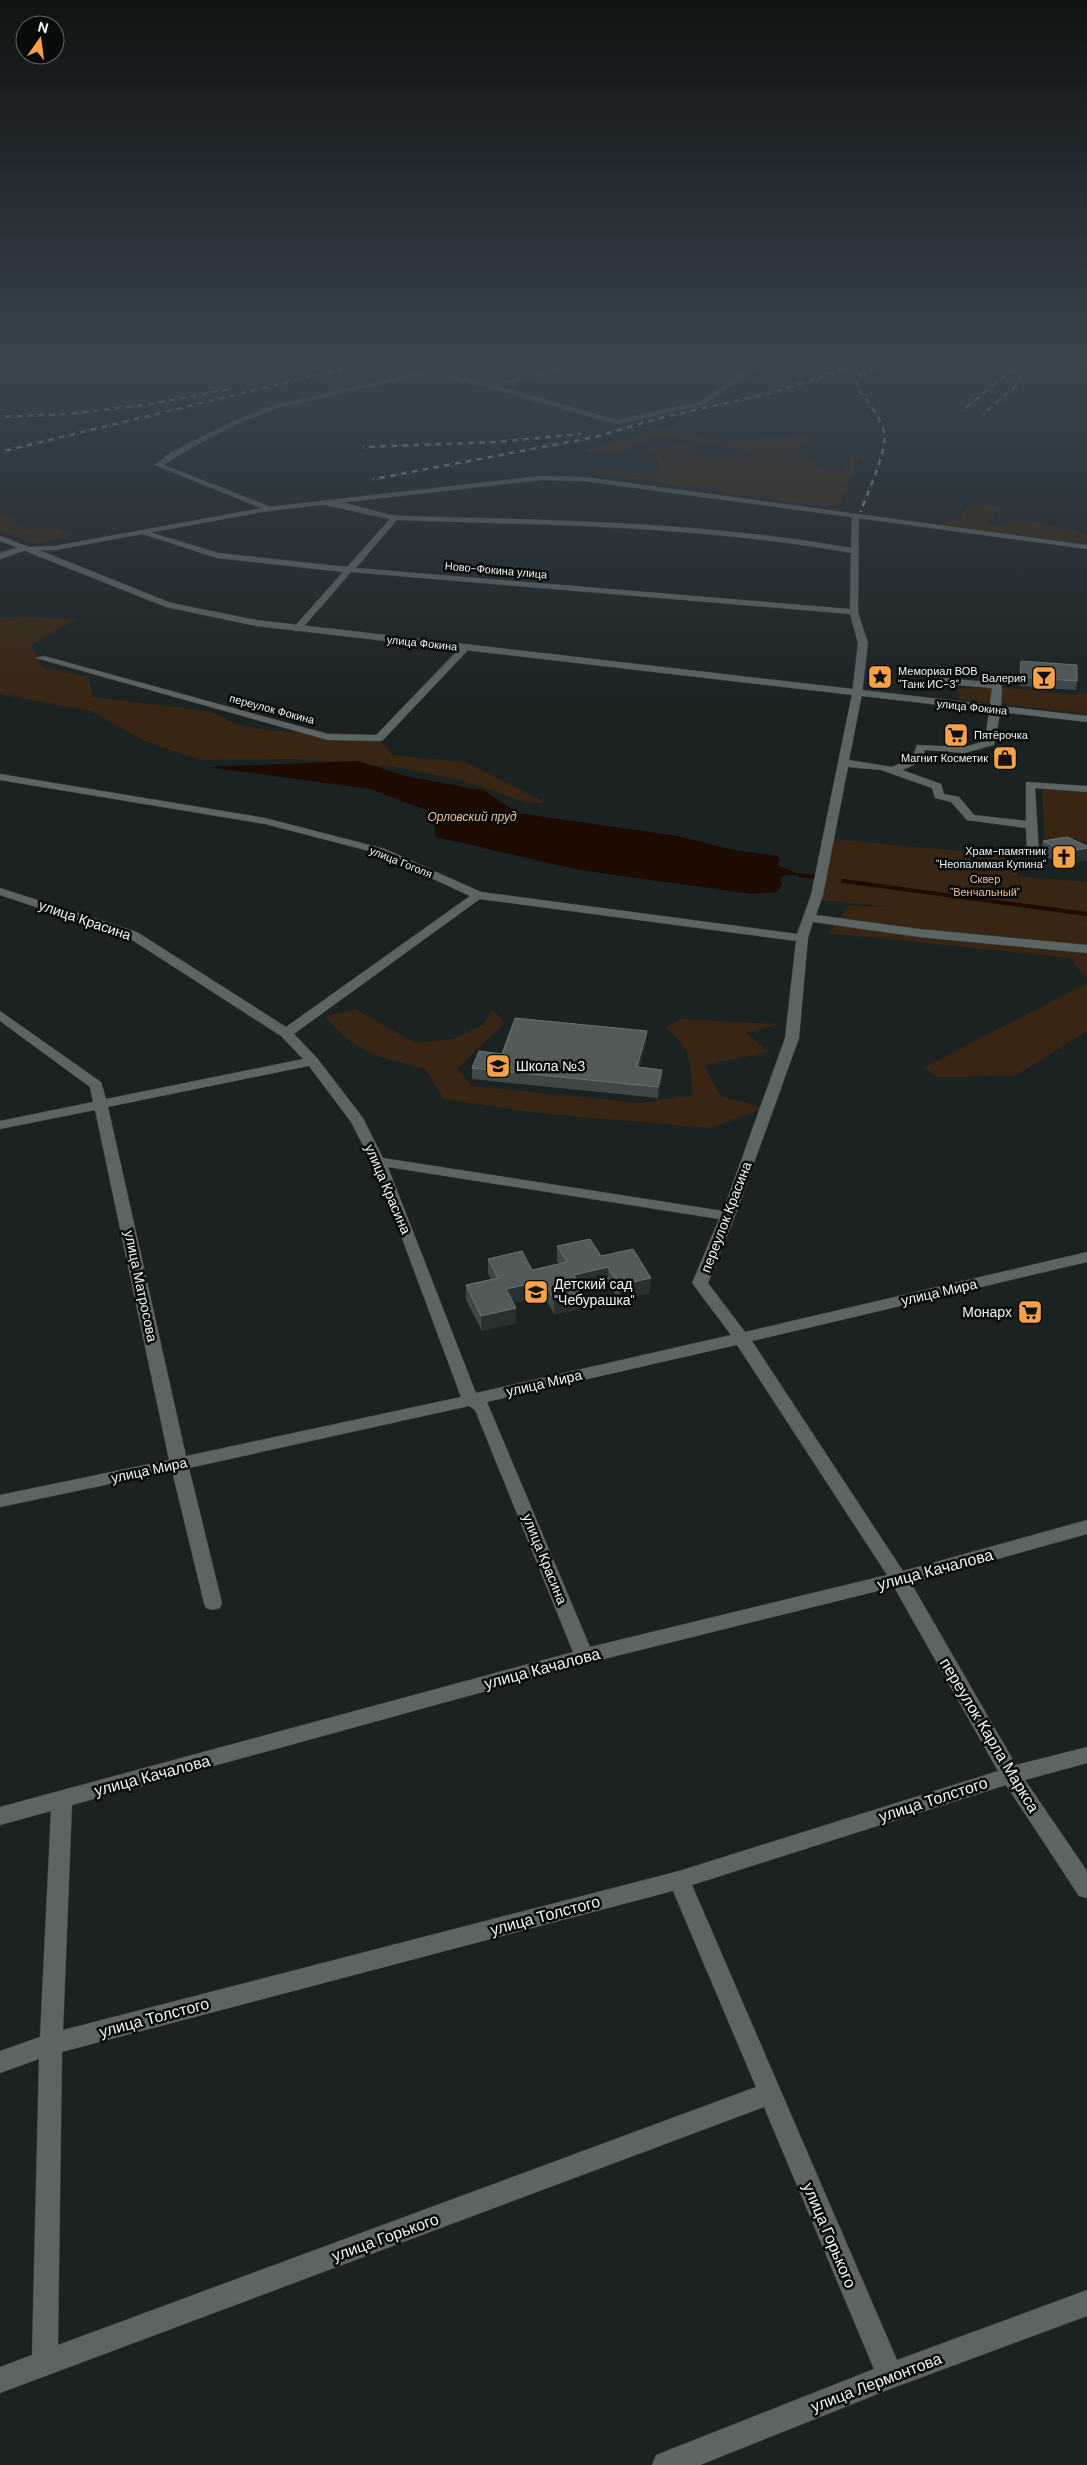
<svg xmlns="http://www.w3.org/2000/svg" width="1087" height="2465" font-family="'DM Sans',sans-serif">
	<style>
		.green { fill: #392513 }
		.water { fill: #1d0b00 }
		.lines { fill: none; stroke-linecap: round; stroke-linejoin: round }
		.stream { stroke: #1d0b00; stroke-width: 4 }
		.street-casing { stroke: #393f3f; stroke-width: 1 }
		.secondary-casing { stroke: #393f3f; stroke-width: 1 }
		.street { fill: #5c6464; fill-rule: evenodd }
		.secondary { fill: #5c6464; fill-rule: evenodd }
		.rail-casing { stroke: #a1a7a7; stroke-width: 2.5 }
		.rail { stroke: #080b0b; stroke-width: 2; stroke-dasharray: 5.5; stroke-linecap: butt }
		.wall { fill: #3f4747 }
		.shaded-wall { fill: #293030 }
		.building { fill: #525a5a; stroke: #6b7272 }
		.labels { text-anchor: middle; stroke-width: 5; stroke-linejoin: round; paint-order: stroke }
		.far-street-label { font-size: 11px; fill: #eff4f4; stroke: #080b0b }
		.far-poi-label { font-size: 11px; fill: #eff4f4; stroke: #080b0b; text-anchor: end }
		.far-park-label { font-size: 11px; fill: #ebbe97; stroke: #080b0b }
		.far-water-label { font-size: 12px; font-style: italic; fill: #f1c39b; stroke: #080b0b }
		.street-label { font-size: 14px; fill: #eff4f4; stroke: #080b0b }
		.poi-label { font-size: 14px; fill: #eff4f4; stroke: #080b0b; text-anchor: start }
		.near-street-label { font-size: 16px; fill: #eff4f4; stroke: #080b0b }
	</style>
	<rect width="100%" height="100%" fill="#1b2222"/>
	<path class="green" d="M662,428L724,442L761,437L811,436L799,450C810,462 826,473 843,471L852,454H861L839,505L824,507L593,473L601,469L658,475L659,459L645,449L686,443L693,448L689,454C708,457 737,462 753,452L676,437L655,436L613,456L580,451Z
		M972,503L1001,507L987,524L1002,526L1013,519L1070,529L1087,535V544L939,524L953,519L958,520Z
		M0,509L23,529L56,527L74,535L34,544L0,531Z
		M17,617L76,619L31,645L42,667L89,677L92,697L210,711L236,724L273,731L373,734L393,755L466,762L548,804L524,802L461,780L396,767L296,759L200,760L145,741L90,711L0,694V618Z
		M999,687L1076,695L1087,692V714L959,699L957,689Z
		M1042,788L1087,792V842L1044,839Z
		M834,839L1018,857V876L1087,882V928L1078,927L1087,929V979L1070,958L828,933L848,906L890,907L820,900Z
		M1087,983V1031L1015,1076L938,1077L923,1068Z
		M355,1009L415,1043L453,1039L484,1024L492,1009L505,1023L457,1069L472,1086L642,1103L692,1095C690,1063 693,1048 665,1028L682,1019L780,1024L746,1033L769,1052L704,1065L720,1096L766,1108L710,1128L537,1113L443,1099L426,1069C379,1057 359,1055 325,1017Z"/>
	<path class="water" d="M358,761L406,776L485,791L517,813L678,836L734,850L777,856L780,859L777,865L800,875H786L780,878L782,884L777,892L752,894L579,870L436,837L432,812L370,789L208,767Z"/>
	<g class="lines">
		<path class="stream" d="M800,875L816,877
			M843,881L1087,914"/>
		<defs>
			<path id="street" d="M450,365H460L436,372L492,384L566,365H576L499,386L616,420L699,402L754,365H760L754,371L703,405L616,424L490,388L428,374L278,408L236,424L177,456L164,465L271,507V511H268L155,465L171,452L232,422L274,405Z
				M324,501C345,499 379,515 402,516C552,520 703,522 851,548L852,516L859,514L858,612L868,643L862,694L849,760L892,767L912,758L917,745L964,747L985,741L992,688L934,683L929,680L934,677L997,683L1002,686L1001,709L994,745L964,753L925,750L921,762L902,770L941,784L944,794L959,797L974,815L1026,821V782L1087,786V792L1035,788L1039,854L1033,857L1027,854L1026,828L967,820L951,802L935,798L932,788L881,770L848,767L823,895L816,915L919,929L1087,945V953L919,937L813,922L808,938L799,1038L735,1216L708,1283L745,1332L1087,1252V1262L752,1341L903,1571L1087,1520V1534L911,1583L1016,1765L1087,1747V1763L1025,1780L1087,1871V1898L1079,1896L1006,1785L692,1885L897,2360L1087,2290V2316L890,2389L700,2465H652L656,2455L874,2369L764,2107L0,2393V2367L32,2355L39,2059L0,2073V2051L40,2037L51,1811L0,1825V1807L573,1652L475,1410L469,1406L189,1468L222,1603L220,1608L213,1610L206,1608L204,1603L172,1471L0,1507V1495L169,1460L95,1110L0,1129V1121L93,1102L90,1087L0,1021V1011L101,1082L106,1099L303,1059L281,1036L129,938L0,895V888L137,932L286,1027L470,896L377,853L265,824L0,780V774L265,818L385,849L481,892L797,934L811,895L852,694L858,643L850,614L351,572L300,631H294V627L343,572L217,558L136,532L143,530L218,553L347,567L390,519L324,505ZM397,520C549,525 701,526 851,553L850,609L356,568ZM480,899L796,941L785,1038L723,1211L383,1158L363,1118L317,1058L294,1034ZM309,1066L351,1122L380,1179L461,1397L186,1456L108,1107ZM388,1167L719,1219L692,1283L731,1335L476,1393ZM737,1345L887,1575L590,1647L487,1402ZM894,1587L998,1771L679,1871L63,2030L72,1805L584,1664ZM673,1891L756,2087L58,2345L62,2052Z
				M23,546H26V550L0,559V553Z
				M462,646L470,648L383,740L379,741L328,740L36,658L44,656L328,734L376,735Z"/>
			<path id="secondary" d="M541,476L584,477L1087,545V549L584,481L541,480L268,511L55,550H39L171,603L256,620L1087,716V722L256,626L166,607L0,541V536L29,547L55,546L268,507Z"/>
		</defs>
		<use href="#street" class="street-casing"/>
		<use href="#secondary" class="secondary-casing"/>
		<use href="#street" class="street"/>
		<use href="#secondary" class="secondary"/>
		<defs>
			<path id="rail" d="M865,375L883,365
				M962,411L1018,365
				M983,414L1016,386L1025,365
				M0,417L67,414L146,405L229,389
				M364,447L496,442L580,434
				M0,452L358,365
				M374,479L595,437L660,418L775,392L857,365
				M861,511C867,494 889,447 884,432C880,417 868,400 857,389L858,378L868,365"/>
		</defs>
		<use href="#rail" class="rail-casing"/>
		<use href="#rail" class="rail"/>
	</g>
	<path class="wall" d="M1021,661L1077,681L1076,690L1019,686Z
		M1043,841L1087,846V860L1062,865L1041,854Z
		M647,1031L646,1042L639,1068L662,1070V1081L658,1098L472,1079V1068L502,1054Z
		M557,1246L601,1256L650,1293L619,1300L608,1283L581,1289L583,1308L554,1314L544,1296L513,1303L516,1323L482,1331L466,1300V1285L491,1279L488,1274V1259L532,1270L559,1264L557,1261Z"/>
	<path class="shaded-wall" d="M1087,848V860L1062,865L1065,852Z
		M647,1031L646,1042L637,1078V1067Z
		M662,1070V1081L658,1098V1087Z
		M608,1267V1283L573,1291L574,1275Z
		M651,1278L650,1293L619,1300V1285Z
		M544,1281V1296L506,1305V1289Z
		M583,1292V1308L554,1314V1299Z
		M516,1308V1323L482,1331L481,1316Z"/>
	<path class="building" d="M1021,661L1077,665V681L1020,677Z
		M1067,837L1087,846V848L1065,852L1043,841Z
		M515,1018L647,1031L637,1067L662,1070L658,1087L472,1068L479,1051L502,1054Z
		M590,1239L601,1256L633,1249L651,1278L619,1285L608,1267L574,1275L583,1292L554,1299L544,1281L506,1289L516,1308L481,1316L466,1285L498,1278L488,1259L522,1251L532,1270L567,1262L557,1246Z"/>
	<linearGradient id="sky" x2="0" y2="1"><stop stop-color="#0f1313"/><stop offset="0.51" stop-color="#39444f"/><stop offset="1" stop-color="#39444f" stop-opacity="0"/></linearGradient>
	<rect width="1087" height="710" fill="url(#sky)"/>
	<defs>
		<symbol id="sight-square" viewBox="-11 -11 22 22"><rect x="-9" y="-9" width="18" height="18" rx="4" fill="#f7a149" stroke="#080b0b"/><path d="M0-6L1.8-2.2L6-1.7L2.9 1.2L3.7 5.4L0 3.3L-3.7 5.4L-2.9 1.2L-6-1.7L-1.8-2.2Z" fill="#111"/></symbol>
		<symbol id="bar-square" viewBox="-11 -11 22 22"><rect x="-9" y="-9" width="18" height="18" rx="4" fill="#f7a149" stroke="#080b0b"/><path d="M-6-5H6L.8 .8V4.5H3.5V6h-7V4.5H-.8V.8Z" fill="#111"/></symbol>
		<symbol id="supermarket-square" viewBox="-11 -11 22 22"><rect x="-9" y="-9" width="18" height="18" rx="4" fill="#f7a149" stroke="#080b0b"/><path d="M-6-5.5h2.5l.6 2H6L4.5 2H-2.5L-4.4-4H-6ZM-1.5 3.2a1.3 1.3 0 1 0 .1 0ZM3 3.2a1.3 1.3 0 1 0 .1 0Z" fill="#111"/></symbol>
		<symbol id="shop-square" viewBox="-11 -11 22 22"><rect x="-9" y="-9" width="18" height="18" rx="4" fill="#f7a149" stroke="#080b0b"/><path d="M-5-2.5h2.3a2.7 3.5 0 0 1 5.4 0H5L5.5 6h-11ZM-1.5-2.5h3a1.5 2.3 0 0 0-3 0Z" fill="#111"/></symbol>
		<symbol id="church-square" viewBox="-11 -11 22 22"><rect x="-9" y="-9" width="18" height="18" rx="4" fill="#f7a149" stroke="#080b0b"/><path d="M-1.2-6h2.4v3.5h3.3v2.4h-3.3V6h-2.4V-.1h-3.3v-2.4h3.3Z" fill="#111"/></symbol>
		<symbol id="school-square" viewBox="-11 -11 22 22"><rect x="-9" y="-9" width="18" height="18" rx="4" fill="#f7a149" stroke="#080b0b"/><path d="M0-5L7-2L0 1L-7-2ZM-4 1L0 2.5L4 1V4Q0 6-4 4Z" fill="#111"/></symbol>
	</defs>
	<g fill-rule="evenodd">
		<use href="#sight-square" x="866" y="663" width="28" height="28"/>
		<use href="#bar-square" x="1030" y="664" width="28" height="28"/>
		<use href="#supermarket-square" x="942" y="721" width="28" height="28"/>
		<use href="#shop-square" x="991" y="744" width="28" height="28"/>
		<use href="#church-square" x="1050" y="843" width="28" height="28"/>
		<use href="#school-square" x="484" y="1052" width="28" height="28"/>
		<use href="#school-square" x="522" y="1278" width="28" height="28"/>
		<use href="#supermarket-square" x="1016" y="1298" width="28" height="28"/>
	</g>
	<g class="labels">
		<g class="far-street-label">
			<text transform="translate(496 570) rotate(5)" y="4">Ново-Фокина улица</text>
			<text transform="translate(422 643) rotate(6)" y="4">улица Фокина</text>
			<text transform="translate(972 707) rotate(6)" y="4">улица Фокина</text>
			<text transform="translate(272 709) rotate(15)" y="4">переулок Фокина</text>
			<text transform="translate(401 862) rotate(22)" y="4">улица Гоголя</text>
		</g>
		<g class="far-poi-label">
			<text x="898" y="675" text-anchor="start">Мемориал ВОВ<tspan x="898" dy="13">"Танк ИС-3"</tspan></text>
			<text x="1026" y="682">Валерия</text>
			<text x="974" y="739" text-anchor="start">Пятёрочка</text>
			<text x="988" y="762">Магнит Косметик</text>
			<text x="1046" y="855">Храм-памятник<tspan x="1046" dy="13">"Неопалимая Купина"</tspan></text>
		</g>
		<g class="far-park-label">
			<text x="985" y="883">Сквер<tspan x="985" dy="13">"Венчальный"</tspan></text>
		</g>
		<g class="far-water-label">
			<text x="472" y="821">Орловский пруд</text>
		</g>
		<g class="street-label">
			<text transform="translate(85 920) rotate(19)" y="5">улица Красина</text>
			<text transform="translate(388 1189) rotate(67)" y="5">улица Красина</text>
			<text transform="translate(726 1217) rotate(-69)" y="5">переулок Красина</text>
			<text transform="translate(141 1286) rotate(78)" y="5">улица Матросова</text>
			<text transform="translate(939 1292) rotate(-13)" y="5">улица Мира</text>
			<text transform="translate(544 1383) rotate(-13)" y="5">улица Мира</text>
			<text transform="translate(149 1470) rotate(-12)" y="5">улица Мира</text>
			<text transform="translate(545 1559) rotate(68)" y="5">улица Красина</text>
		</g>
		<g class="poi-label">
			<text x="516" y="1071">Школа №3</text>
			<text x="554" y="1289">Детский сад<tspan x="554" dy="16">"Чебурашка"</tspan></text>
			<text x="1012" y="1317" text-anchor="end">Монарх</text>
		</g>
		<g class="near-street-label">
			<text transform="translate(935 1569) rotate(-15)" y="6">улица Качалова</text>
			<text transform="translate(542 1668) rotate(-15)" y="6">улица Качалова</text>
			<text transform="translate(990 1735) rotate(59)" y="6">переулок Карла Маркса</text>
			<text transform="translate(152 1775) rotate(-15)" y="6">улица Качалова</text>
			<text transform="translate(933 1799) rotate(-18)" y="6">улица Толстого</text>
			<text transform="translate(545 1915) rotate(-15)" y="6">улица Толстого</text>
			<text transform="translate(154 2017) rotate(-15)" y="6">улица Толстого</text>
			<text transform="translate(830 2235) rotate(67)" y="6">улица Горького</text>
			<text transform="translate(385 2237) rotate(-20)" y="6">улица Горького</text>
			<text transform="translate(876 2382) rotate(-21)" y="6">улица Лермонтова</text>
		</g>
	</g>
	<g transform="translate(40 40) rotate(14)"><circle r="24" fill="#080b0b" stroke="#646868"/>
	<path d="M0-4L9 19L0 12L-9 19Z" fill="#f7a149"/>
	<text y="-8" font-size="14" font-weight="bold" text-anchor="middle" fill="#eff4f4">N</text>
	</g>
</svg>
